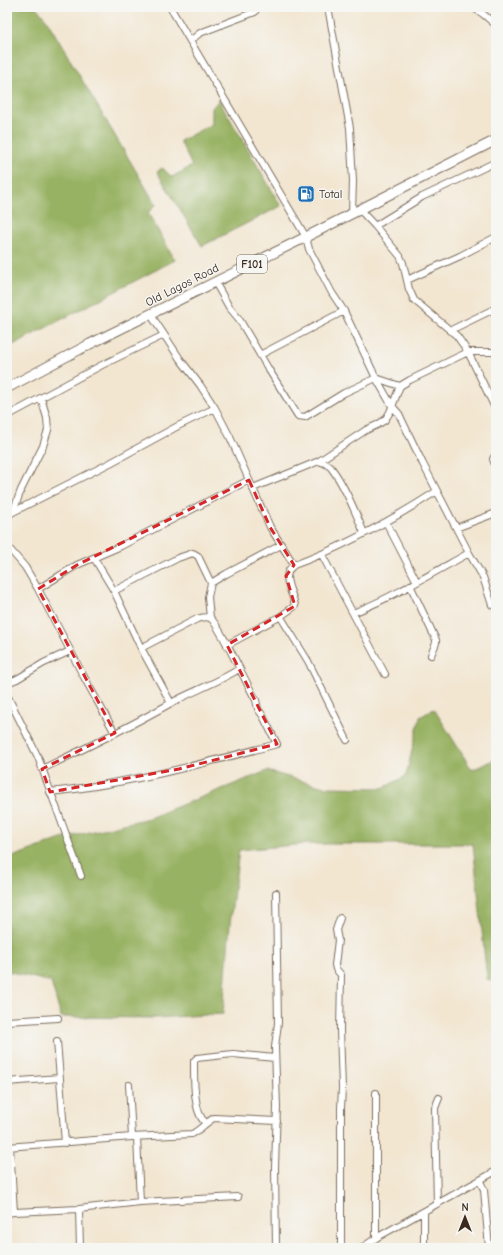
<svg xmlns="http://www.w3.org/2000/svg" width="503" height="1255" font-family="'Comic Neue',sans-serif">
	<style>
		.forest { fill: #98b263; stroke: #6a6e40 }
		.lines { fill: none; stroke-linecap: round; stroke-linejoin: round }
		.minor-casing { stroke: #7b6c5d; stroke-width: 8 }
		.primary-casing { stroke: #7b6c5d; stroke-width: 11 }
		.minor { stroke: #fff; stroke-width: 6 }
		.primary { stroke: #fff; stroke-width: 9 }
		.marked { fill: none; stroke: #d62828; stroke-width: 3; stroke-dasharray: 8 5; stroke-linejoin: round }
		.labels { text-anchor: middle; stroke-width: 3; stroke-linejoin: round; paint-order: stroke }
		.shield { fill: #f6f6f2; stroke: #73675e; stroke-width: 1 }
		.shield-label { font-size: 11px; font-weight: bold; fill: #3b2a1e }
		.poi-label { font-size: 12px; fill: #3b2a1e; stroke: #f6f6f2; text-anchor: start }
		.street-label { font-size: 12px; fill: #3b2a1e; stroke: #f6f6f2 }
	</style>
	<rect width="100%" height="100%" fill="#f6f6f2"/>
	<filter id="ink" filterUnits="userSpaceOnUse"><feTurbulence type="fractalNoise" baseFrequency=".025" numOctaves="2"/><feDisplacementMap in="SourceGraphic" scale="8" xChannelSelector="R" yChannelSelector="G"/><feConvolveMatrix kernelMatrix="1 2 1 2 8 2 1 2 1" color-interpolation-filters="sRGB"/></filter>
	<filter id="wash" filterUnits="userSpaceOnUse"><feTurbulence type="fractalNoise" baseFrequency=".012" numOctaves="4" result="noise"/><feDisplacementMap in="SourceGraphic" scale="16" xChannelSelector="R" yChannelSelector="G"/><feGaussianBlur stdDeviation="0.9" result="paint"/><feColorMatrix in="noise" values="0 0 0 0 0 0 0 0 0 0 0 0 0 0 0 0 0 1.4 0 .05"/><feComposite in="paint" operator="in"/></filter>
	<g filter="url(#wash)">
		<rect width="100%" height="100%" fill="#f2e6d1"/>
		<path class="forest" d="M7,7H36L46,19L156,205L148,213L175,260L7,348Z
			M219,100L281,206L202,246L157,172L162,168L172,177L192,166L180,141L212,124V108Z
			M434,709L472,770L496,759V982L487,979L473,844H307L239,850L230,923L223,1014L155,1018L61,1017L51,982L7,971V859L61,839L149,818L267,771L324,787L383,788L406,776L420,717Z"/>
	</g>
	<g filter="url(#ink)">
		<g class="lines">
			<defs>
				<path id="minor" d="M170,7L306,237L309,249L332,293L344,311L376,378L392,406L399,414L423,464L469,553L483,577L492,605
					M328,7L350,128L353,181L352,213
					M472,7L483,14L496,25
					M190,41L200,33L255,12L256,7
					M359,209L375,226L400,256L403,263L409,289L414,300L457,336L468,352L496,410
					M375,226L422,197L496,162
					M407,280L460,256L496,237
					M215,282L229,307L239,319L269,370L298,416L305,417L344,393L376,378L400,386
					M151,315L180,359L200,385L215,408L230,437L270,527L294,565
					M451,330L496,308
					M260,355L344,311
					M7,416L102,365L164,335
					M496,454L493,459L496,468
					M319,461C324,463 329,464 332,469C345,486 356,513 364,533
					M253,488L319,461L366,430L377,425L385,420L390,412L400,386L410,380L468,352H496
					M13,512L21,490L43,446L48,430L47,418L41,398
					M7,516L13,512L110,463L178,426L215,408
					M386,522L417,582
					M456,528L496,513
					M7,546L25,567L38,589L84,677L115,733
					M322,555L385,674
					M94,558L114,591L141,648L171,703
					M410,585L436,640V643L431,655
					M38,589L77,565L121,546L249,480
					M114,591L178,558L193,553L198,556L211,583
					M353,613C393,597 431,574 469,553
					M210,618L208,597L211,583L226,574L281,545
					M227,645L281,616
					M7,683L17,679L44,663L70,651
					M7,695L38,757L81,876
					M347,740L308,661L282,619L281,616L295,606C293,591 279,576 294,565C344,547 392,520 437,491
					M42,769C86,748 129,727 171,703C193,691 217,683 239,669
					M50,792C127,784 202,764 277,744L263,716L258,709L256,700C248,687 218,622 210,618C206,616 201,618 197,619L141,648
					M340,918L336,930L338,940L335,965L336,969L341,975L340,1030L342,1088L341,1108V1248
					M7,1021L58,1018
					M57,1041L65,1143
					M7,1082L59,1078
					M129,1085L132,1137
					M376,1093V1238
					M205,1122C193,1113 194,1076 194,1061L197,1058L233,1054L275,1058
					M137,1137L140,1202
					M7,1147L132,1137L192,1134C200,1130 205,1123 214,1118L277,1121
					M10,1147L14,1212
					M480,1181L484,1190L489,1248
					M437,1204L435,1108L439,1098
					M79,1209L80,1248
					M424,1212V1248
					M7,1213L14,1212L79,1209L140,1202L238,1197
					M276,1248L275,1167L277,1107L275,1047L278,1023L276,893
					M362,1248L376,1238L496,1171"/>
				<path id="primary" d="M7,388L90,344L306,237L496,140"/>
			</defs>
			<use href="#minor" class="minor-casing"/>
			<use href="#primary" class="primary-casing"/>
			<use href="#minor" class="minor"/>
			<use href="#primary" class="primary"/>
		</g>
	</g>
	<path class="marked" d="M249,480L270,527L294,565L286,576L295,606L227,645L277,744L179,769L50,792L42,769L115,733L38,589L77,565Z"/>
	<defs>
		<symbol id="fuel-square" viewBox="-11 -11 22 22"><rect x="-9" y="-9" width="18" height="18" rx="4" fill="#1f6fb2" stroke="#f6f6f2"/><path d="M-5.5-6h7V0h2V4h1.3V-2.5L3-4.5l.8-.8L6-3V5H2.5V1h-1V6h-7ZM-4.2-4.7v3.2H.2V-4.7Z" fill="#fff"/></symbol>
	</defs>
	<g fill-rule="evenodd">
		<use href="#fuel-square" x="296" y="184" width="20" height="20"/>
	</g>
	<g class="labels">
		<rect class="shield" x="237" y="255" width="30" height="18" rx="3"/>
		<g class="shield-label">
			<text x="252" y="268">F101</text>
		</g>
		<g class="poi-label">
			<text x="319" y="198">Total</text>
		</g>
		<g class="street-label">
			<text transform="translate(182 285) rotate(-27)" y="4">Old Lagos Road</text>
		</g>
	</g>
	<rect width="503" height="1255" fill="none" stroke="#f6f6f2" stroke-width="24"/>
	<g transform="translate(465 1217)" stroke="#f6f6f2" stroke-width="3" paint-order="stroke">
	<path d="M0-3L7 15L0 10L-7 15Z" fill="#3b2a1e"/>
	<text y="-6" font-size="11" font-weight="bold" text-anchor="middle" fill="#3b2a1e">N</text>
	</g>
</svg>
